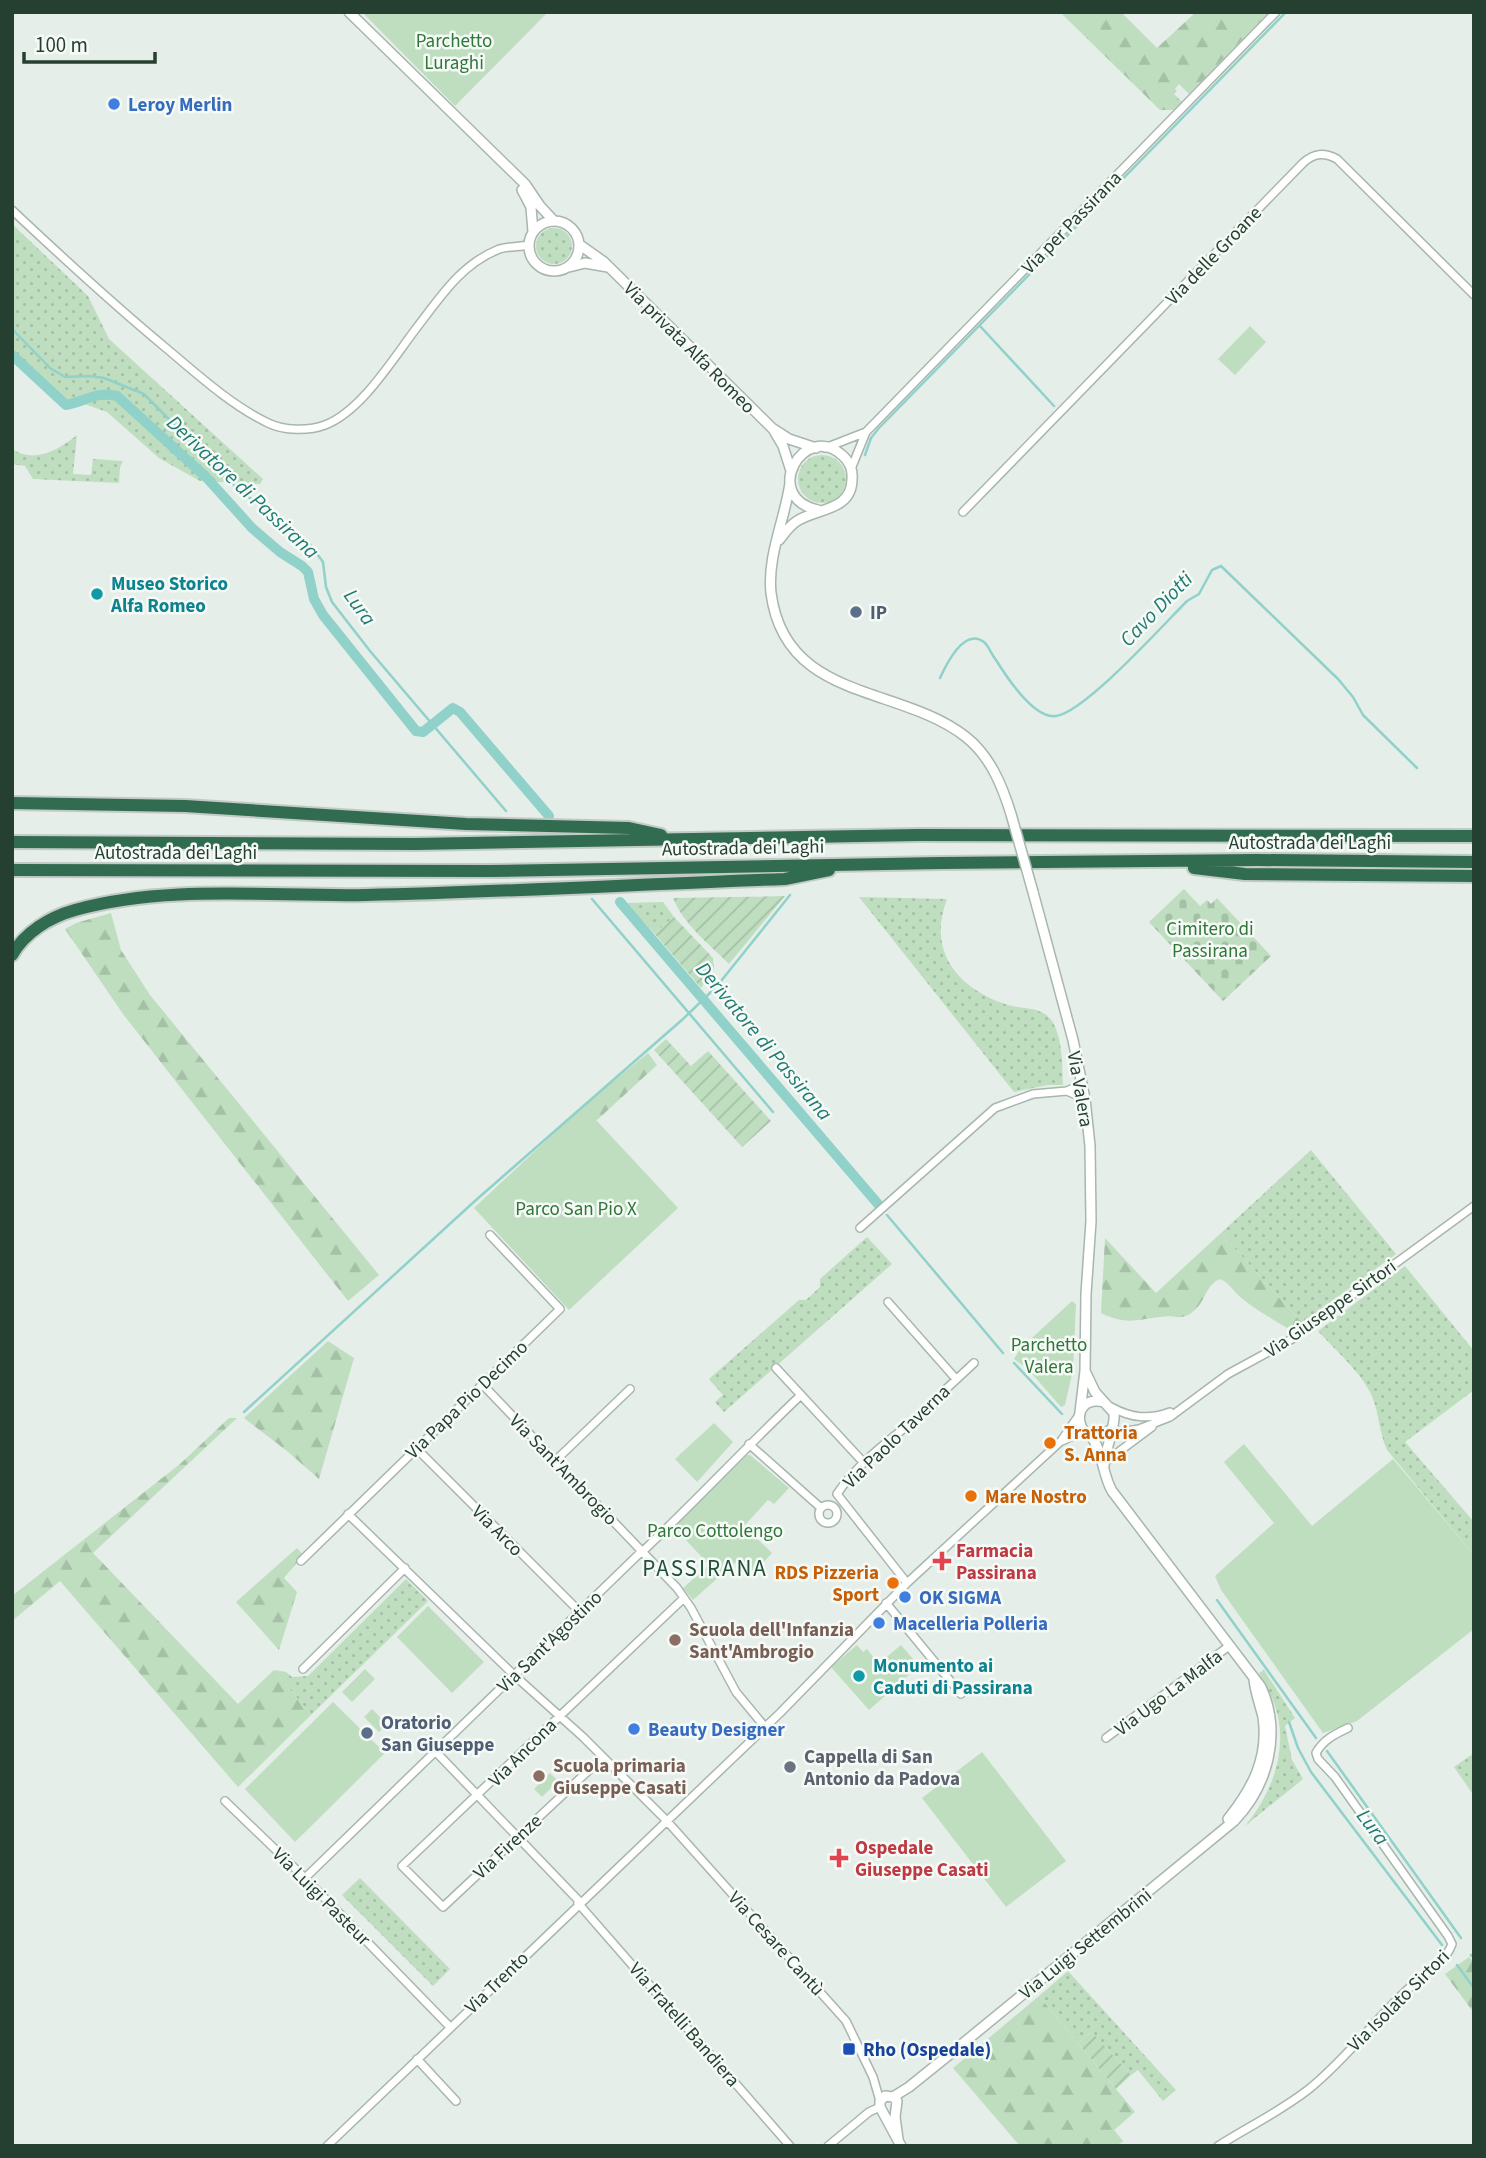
<svg xmlns="http://www.w3.org/2000/svg" width="1486" height="2158" font-family="'Source Sans 3',sans-serif">
	<style>
		.grass { fill: url(#grass-dots) }
		.forest { fill: url(#forest-firs) }
		.cemetery { fill: url(#cemetery-stones) }
		.park { fill: #bfdec0 }
		.garden { fill: url(#garden-furrows) }
		.lines { fill: none; stroke-linecap: round; stroke-linejoin: round }
		.stream { stroke: #90d1ca; stroke-width: 2.5 }
		.canal { stroke: #90d1ca; stroke-width: 10 }
		.minor-casing { stroke: #a8b6ad; stroke-width: 10 }
		.tertiary-casing { stroke: #a8b6ad; stroke-width: 12 }
		.motorway-casing { stroke: #c2cac5; stroke-width: 16 }
		.minor { stroke: #fff; stroke-width: 7 }
		.tertiary { stroke: #fff; stroke-width: 9 }
		.motorway { stroke: #316b50; stroke-width: 12 }
		.tertiary-bridge-casing { stroke: #a8b6ad; stroke-width: 12; stroke-linecap: butt }
		.tertiary-bridge { stroke: #fff; stroke-width: 9 }
		.shop-dot { fill: #3f7fe0; stroke: #f6faf7; stroke-width: 2.5 }
		.culture-dot { fill: #0f9aa8; stroke: #f6faf7; stroke-width: 2.5 }
		.service-dot { fill: #5c6f8a; stroke: #f6faf7; stroke-width: 2.5 }
		.food-dot { fill: #e8710a; stroke: #f6faf7; stroke-width: 2.5 }
		.health-dot { fill: #e0444e; stroke: #f6faf7; stroke-width: 2.5 }
		.education-dot { fill: #8d6e63; stroke: #f6faf7; stroke-width: 2.5 }
		.worship-dot { fill: #6b7280; stroke: #f6faf7; stroke-width: 2.5 }
		.transit-dot { fill: #1a4fb4; stroke: #f6faf7; stroke-width: 2.5 }
		.labels { text-anchor: middle; stroke-width: 5; stroke-linejoin: round; paint-order: stroke }
		.park-label { font-size: 19px; fill: #307639; stroke: #f6faf7 }
		.shop-label { font-size: 19px; font-weight: bold; fill: #366cbe; stroke: #f6faf7; text-anchor: start }
		.street-label { font-size: 19px; fill: #254031; stroke: #f6faf7 }
		.culture-label { font-size: 19px; font-weight: bold; fill: #0d838f; stroke: #f6faf7; text-anchor: start }
		.service-label { font-size: 19px; font-weight: bold; fill: #4e5e75; stroke: #f6faf7; text-anchor: start }
		.food-label { font-size: 19px; font-weight: bold; fill: #c56008; stroke: #f6faf7; text-anchor: start }
		.health-label { font-size: 19px; font-weight: bold; fill: #be3a42; stroke: #f6faf7; text-anchor: start }
		.education-label { font-size: 19px; font-weight: bold; fill: #785e54; stroke: #f6faf7; text-anchor: start }
		.worship-label { font-size: 19px; font-weight: bold; fill: #5b616d; stroke: #f6faf7; text-anchor: start }
		.transit-label { font-size: 19px; font-weight: bold; fill: #164399; stroke: #f6faf7; text-anchor: start }
		.water-label { font-size: 21px; font-style: italic; fill: #207b72; stroke: #f6faf7 }
		.quarter-label { font-size: 23px; letter-spacing: 2px; fill: #215239; stroke: #f6faf7 }
	</style>
	<defs>
		<pattern id="grass-dots" width="8" height="8" patternUnits="userSpaceOnUse" patternTransform="scale(1.75)"><rect width="8" height="8" fill="#bfdec0"/><path d="M2 2h.1M6 6h.1" fill="none" stroke="#a4c0a5" stroke-width="1.8" stroke-linecap="round"/></pattern>
		<pattern id="forest-firs" width="22" height="20" patternUnits="userSpaceOnUse" patternTransform="scale(1.75)"><rect width="22" height="20" fill="#bfdec0"/><path d="M5 1l3.5 6h-7zM16 11l3.5 6h-7z" fill="#a4c0a5"/></pattern>
		<pattern id="cemetery-stones" width="16" height="16" patternUnits="userSpaceOnUse" patternTransform="scale(1.75)"><rect width="16" height="16" fill="#bfdec0"/><path d="M2 7V4a2 2 0 0 1 4 0v3zM10 15v-3a2 2 0 0 1 4 0v3z" fill="#a4c0a5"/></pattern>
		<pattern id="garden-furrows" width="10" height="10" patternUnits="userSpaceOnUse" patternTransform="scale(1.75)"><rect width="10" height="10" fill="#bfdec0"/><path d="M-1 1l2-2M0 10L10 0M9 11l2-2" fill="none" stroke="#a4c0a5"/></pattern>
	</defs>
	<rect width="100%" height="100%" fill="#e5eee8"/>
	<path class="grass" d="M12,224L88,296L109,339L263,479L260,484L200,481L159,458L107,412L79,402L61,401L12,361Z
		M536 246a18 18 0 1 1 36 0a18 18 0 1 1-36 0Z
		M77,435L73,474L91,475L93,459L123,461L120,467L119,483L33,479L25,466L12,464V449C35,464 58,450 77,435Z
		M798 479a24 24 0 1 1 48 0a24 24 0 1 1-48 0Z
		M859,897L947,899C927,951 957,989 1008,1005C1024,1010 1041,1006 1052,1021C1063,1039 1062,1065 1063,1085H1048L1014,1092Z
		M663,902L674,917L654,933L626,903Z
		M1311,1150L1396,1254L1302,1323L1221,1233Z
		M867,1237L892,1264L724,1412L715,1402L723,1395L709,1379L799,1300H806L820,1287V1279Z
		M1405,1266L1474,1351V1390L1405,1442L1474,1522V1555L1387,1450C1379,1432 1379,1413 1372,1396C1361,1372 1336,1351 1318,1331Z
		M406,1579L428,1601L311,1715L274,1670L286,1672L292,1677L308,1676Z
		M1264,1670L1295,1718L1285,1726L1292,1760L1303,1779L1245,1826C1273,1793 1290,1745 1274,1703C1270,1692 1264,1683 1259,1673Z
		M1474,1753V1796L1454,1767Z
		M360,1878L450,1969L433,1986L342,1895Z
		M1068,1971L1176,2090L1163,2101L1138,2070L1131,2075L1092,2032L1078,2043L1039,1996Z"/>
	<path class="forest" d="M1060,12H1121L1157,48L1196,12H1269L1189,94L1179,84L1175,89L1177,91L1174,94L1182,102L1173,110H1160Z
		M111,913L121,950L150,995L379,1275L348,1301L123,1014L65,929L76,923Z
		M648,1053L657,1065L596,1121L583,1106Z
		M1221,1233L1302,1323L1289,1329C1271,1318 1252,1308 1237,1294C1231,1288 1228,1282 1220,1279C1206,1285 1206,1299 1196,1309C1181,1323 1177,1314 1160,1317C1134,1320 1127,1325 1101,1313L1105,1238L1156,1293Z
		M328,1341L354,1358L319,1479L287,1451L244,1418Z
		M229,1418H237L93,1553L238,1704L274,1670L311,1715L238,1787L60,1581L12,1621V1596L180,1464Z
		M297,1548L303,1555L284,1578L297,1592L279,1650L236,1602Z
		M1469,1957L1474,1962V2013L1445,1974Z
		M1039,1996L1135,2112L1114,2130L1123,2141L1117,2146H1020L953,2068Z"/>
	<path class="cemetery" d="M1184,889L1200,906L1207,900L1211,904L1217,898L1271,956L1223,1001L1149,922Z"/>
	<path class="park" d="M362,12H548L455,106Z
		M1250,326L1266,342L1235,375L1218,359Z
		M583,1106L678,1208L569,1310L474,1208Z
		M1072,1301L1076,1304L1073,1370L1065,1405L1061,1407L1027,1368L1014,1359L1020,1349Z
		M714,1423L733,1442L697,1482L675,1459Z
		M1244,1444L1312,1526L1393,1459L1474,1555V1629L1357,1721L1323,1733L1221,1590L1215,1576L1274,1523L1224,1462Z
		M747,1455H750L789,1488L774,1504L768,1500L744,1526L772,1553L752,1575L738,1560L693,1600L683,1588L709,1565L674,1527Z
		M428,1606L484,1662L452,1693L397,1637Z
		M857,1645L863,1652L867,1649L874,1658L883,1660L901,1645L919,1666L869,1710L831,1667Z
		M365,1669L375,1679L352,1702L342,1692Z
		M333,1702L385,1753L295,1842L245,1789Z
		M372,1709L387,1724L379,1732L364,1717Z
		M982,1752L1066,1861L1006,1907L922,1798Z
		M550,1773L558,1781L542,1797L534,1789Z"/>
	<path class="garden" d="M785,896L729,964C709,944 684,925 673,898Z
		M674,917L713,958L714,970L701,988L654,933Z
		M666,1039L691,1066L708,1051L771,1121L742,1147L654,1050Z
		M1092,2032L1131,2075L1116,2089L1078,2043Z"/>
	<g class="lines">
		<path class="stream" d="M980,326L1054,406
			M12,329L50,368L65,377L89,376L104,378L144,394L238,489L309,543L323,562L326,587L332,602L370,651L506,811
			M865,455L871,438L879,428L1286,12
			M940,678C946,665 964,627 984,642C988,645 992,655 996,660C1006,676 1034,719 1056,716C1085,712 1163,625 1187,601L1199,594L1212,570L1221,566L1338,679L1353,697L1363,715L1417,768
			M592,899L773,1112
			M887,1215L1003,1353
			M1014,1363L1062,1414
			M244,1412L476,1200L683,1019L717,986L790,895
			M1217,1600L1316,1738
			M1289,1722L1298,1748L1311,1772L1442,1945
			M1327,1751L1461,1938
			M1471,1955L1474,1958
			M1457,1965L1474,1988"/>
		<path class="canal" d="M12,355L66,405C87,401 95,391 117,396L206,477L252,528L280,552L302,566L308,572L314,599L323,615L416,731L423,732L453,708L460,712L549,816
			M620,902L878,1204"/>
		<defs>
			<path id="minor" d="M12,210C63,258 113,304 166,348C198,375 231,405 268,423C284,431 309,431 325,425C362,411 394,357 418,326C441,296 461,265 497,250C506,246 519,247 529,245
				M825,448L866,432
				M851,469L866,432L1276,12
				M963,512L1303,163C1314,153 1324,152 1337,159L1474,295
				M1067,1091L1085,1099
				M860,1228L995,1108L1033,1094L1067,1091L1082,1084
				M888,1302L956,1379
				M776,1368L864,1463
				M482,1384L677,1588L691,1608L736,1692L765,1727
				M1111,1407C1131,1418 1149,1420 1170,1412
				M1112,1429L1121,1432L1139,1429L1170,1417L1228,1374L1292,1339L1474,1206
				M1062,1441L1077,1434H1088
				M749,1444L821,1508
				M416,1448L580,1612
				M556,1460L630,1389
				M1105,1462L1152,1427
				M819 1514a9 9 0 1 1 18 0a9 9 0 1 1-18 0Z
				M348,1514L514,1675L583,1737L666,1820L846,2021L873,2077L880,2101
				M643,1551C697,1500 747,1446 801,1395
				M301,1561L560,1309L490,1235
				M907,1583L837,1494C860,1459 903,1430 936,1403L945,1390L974,1363
				M886,1603L961,1694
				M303,1669L405,1568
				M1106,1738L1229,1646
				M435,1751L580,1902
				M603,1757L443,1907L402,1866L684,1598
				M225,1801L305,1878L450,2027
				M305,1878L643,1550
				M578,1903L790,2146
				M417,2059L456,2101
				M327,2146L780,1713L907,1583L1061,1441L1079,1415
				M828,2146L869,2112L880,2107
				M1218,2146C1248,2127 1281,2111 1309,2089C1345,2060 1374,2021 1407,1990C1422,1976 1445,1964 1452,1944L1448,1936L1335,1777L1318,1759L1316,1753C1323,1740 1335,1734 1348,1728"/>
			<path id="tertiary" d="M349,12L525,184L540,206L554,221
				M522,190L531,207L533,232
				M529 246a25 25 0 1 1 50 0a25 25 0 1 1-50 0Z
				M580,245L604,262L772,428L789,439L816,448
				M569,267L585,263L608,267
				M773,429L783,446L791,471
				M790,483C785,519 767,556 771,593C785,702 901,685 966,737C990,756 1002,785 1011,814
				M779,540C785,533 789,526 797,521C817,508 852,511 852,479C853,470 849,461 842,455C804,421 760,497 818,510
				M1033,892L1073,1040L1085,1099L1090,1146L1091,1221L1086,1294L1085,1371L1080,1412
				M1086,1373L1095,1392L1114,1413C1116,1426 1105,1449 1104,1466
				M1104,1402C1064,1393 1078,1456 1110,1430
				M1228,1819C1252,1789 1269,1758 1263,1717C1260,1704 1255,1692 1254,1679
				M893,2097L909,2087L950,2054L1234,1821C1268,1786 1282,1733 1261,1687L1112,1491C1102,1474 1103,1450 1090,1435
				M898,2139L895,2117L897,2101L893,2097L885,2096L880,2101V2107L901,2146"/>
			<path id="motorway" d="M12,803L185,806L466,824L629,828L661,835
				M12,842L416,844L918,835L1474,836
				M1194,868L1245,874L1474,876
				M12,870L490,871L941,863L1258,860L1474,862
				M12,955C25,932 50,917 75,910C169,884 270,897 366,895C506,892 645,884 785,879L829,870"/>
		</defs>
		<use href="#minor" class="minor-casing"/>
		<use href="#tertiary" class="tertiary-casing"/>
		<use href="#motorway" class="motorway-casing"/>
		<use href="#minor" class="minor"/>
		<use href="#tertiary" class="tertiary"/>
		<use href="#motorway" class="motorway"/>
		<defs>
			<path id="tertiary-bridge" d="M1011,814L1033,892"/>
		</defs>
		<use href="#tertiary-bridge" class="tertiary-bridge-casing"/>
		<use href="#tertiary-bridge" class="tertiary-bridge"/>
	</g>
	<g class="shop-dot">
		<circle cx="114" cy="104" r="7"/>
		<circle cx="905" cy="1597" r="7"/>
		<circle cx="879" cy="1623" r="7"/>
		<circle cx="634" cy="1729" r="7"/>
	</g>
	<g class="culture-dot">
		<circle cx="97" cy="594" r="7"/>
		<circle cx="859" cy="1676" r="7"/>
	</g>
	<g class="service-dot">
		<circle cx="856" cy="612" r="7"/>
		<circle cx="367" cy="1733" r="7"/>
	</g>
	<g class="food-dot">
		<circle cx="1050" cy="1443" r="7"/>
		<circle cx="971" cy="1496" r="7"/>
		<circle cx="893" cy="1583" r="7"/>
	</g>
	<g class="health-dot">
		<path d="M938.5 1550.5h7v7h7v7h-7v7h-7v-7h-7v-7h7z"/>
		<path d="M835.5 1847.5h7v7h7v7h-7v7h-7v-7h-7v-7h7z"/>
	</g>
	<g class="education-dot">
		<circle cx="675" cy="1640" r="7"/>
		<circle cx="539" cy="1776" r="7"/>
	</g>
	<circle class="worship-dot" cx="790" cy="1767" r="7"/>
	<rect class="transit-dot" x="842" y="2042" width="14" height="14" rx="3.5"/>
	<g class="labels">
		<g class="park-label">
			<text x="454" y="47">Parchetto<tspan x="454" dy="22">Luraghi</tspan></text>
			<text x="1210" y="935">Cimitero di<tspan x="1210" dy="22">Passirana</tspan></text>
			<text x="576" y="1215">Parco San Pio X</text>
			<text x="1049" y="1351">Parchetto<tspan x="1049" dy="22">Valera</tspan></text>
			<text x="715" y="1537">Parco Cottolengo</text>
		</g>
		<g class="shop-label">
			<text x="128" y="111">Leroy Merlin</text>
			<text x="919" y="1604">OK SIGMA</text>
			<text x="893" y="1630">Macelleria Polleria</text>
			<text x="648" y="1736">Beauty Designer</text>
		</g>
		<g class="street-label">
			<text transform="translate(1071 222) rotate(-46)" y="7">Via per Passirana</text>
			<text transform="translate(1213 255) rotate(-46)" y="7">Via delle Groane</text>
			<text transform="translate(690 347) rotate(45)" y="7">Via privata Alfa Romeo</text>
			<text x="1310" y="849">Autostrada dei Laghi</text>
			<text transform="translate(743 847) rotate(-1)" y="7">Autostrada dei Laghi</text>
			<text x="176" y="859">Autostrada dei Laghi</text>
			<text transform="translate(1081 1089) rotate(80)" y="7">Via Valera</text>
			<text transform="translate(1330 1308) rotate(-35)" y="7">Via Giuseppe Sirtori</text>
			<text transform="translate(466 1399) rotate(-44)" y="7">Via Papa Pio Decimo</text>
			<text transform="translate(896 1436) rotate(-44)" y="7">Via Paolo Taverna</text>
			<text transform="translate(564 1469) rotate(46)" y="7">Via Sant'Ambrogio</text>
			<text transform="translate(498 1530) rotate(45)" y="7">Via Arco</text>
			<text transform="translate(549 1641) rotate(-44)" y="7">Via Sant'Agostino</text>
			<text transform="translate(1168 1692) rotate(-37)" y="7">Via Ugo La Malfa</text>
			<text transform="translate(522 1752) rotate(-45)" y="7">Via Ancona</text>
			<text transform="translate(507 1846) rotate(-43)" y="7">Via Firenze</text>
			<text transform="translate(322 1896) rotate(45)" y="7">Via Luigi Pasteur</text>
			<text transform="translate(777 1943) rotate(48)" y="7">Via Cesare Cantù</text>
			<text transform="translate(1085 1943) rotate(-39)" y="7">Via Luigi Settembrini</text>
			<text transform="translate(496 1982) rotate(-44)" y="7">Via Trento</text>
			<text transform="translate(1398 2000) rotate(-45)" y="7">Via Isolato Sirtori</text>
			<text transform="translate(685 2024) rotate(49)" y="7">Via Fratelli Bandiera</text>
		</g>
		<g class="culture-label">
			<text x="111" y="590">Museo Storico<tspan x="111" dy="22">Alfa Romeo</tspan></text>
			<text x="873" y="1672">Monumento ai<tspan x="873" dy="22">Caduti di Passirana</tspan></text>
		</g>
		<g class="service-label">
			<text x="870" y="619">IP</text>
			<text x="381" y="1729">Oratorio<tspan x="381" dy="22">San Giuseppe</tspan></text>
		</g>
		<g class="food-label">
			<text x="1064" y="1439">Trattoria<tspan x="1064" dy="22">S. Anna</tspan></text>
			<text x="985" y="1503">Mare Nostro</text>
			<text x="879" y="1579" text-anchor="end">RDS Pizzeria<tspan x="879" dy="22">Sport</tspan></text>
		</g>
		<g class="health-label">
			<text x="956" y="1557">Farmacia<tspan x="956" dy="22">Passirana</tspan></text>
			<text x="855" y="1854">Ospedale<tspan x="855" dy="22">Giuseppe Casati</tspan></text>
		</g>
		<g class="education-label">
			<text x="689" y="1636">Scuola dell'Infanzia<tspan x="689" dy="22">Sant'Ambrogio</tspan></text>
			<text x="553" y="1772">Scuola primaria<tspan x="553" dy="22">Giuseppe Casati</tspan></text>
		</g>
		<g class="worship-label">
			<text x="804" y="1763">Cappella di San<tspan x="804" dy="22">Antonio da Padova</tspan></text>
		</g>
		<g class="transit-label">
			<text x="863" y="2056">Rho (Ospedale)</text>
		</g>
		<g class="water-label">
			<text transform="translate(243 487) rotate(43)" y="7">Derivatore di Passirana</text>
			<text transform="translate(360 607) rotate(54)" y="7">Lura</text>
			<text transform="translate(1156 609) rotate(-46)" y="7">Cavo Diotti</text>
			<text transform="translate(764 1041) rotate(50)" y="7">Derivatore di Passirana</text>
			<text transform="translate(1373 1827) rotate(53)" y="7">Lura</text>
		</g>
		<g class="quarter-label">
			<text x="705" y="1576">PASSIRANA</text>
		</g>
	</g>
	<rect width="1486" height="2158" fill="none" stroke="#254031" stroke-width="28"/>
	<path d="M24 52v10h131v-10" fill="none" stroke="#254031" stroke-width="3.5"/>
	<text x="35" y="52" font-size="21" fill="#254031" stroke="#f6faf7" stroke-width="5" paint-order="stroke">100 m</text>
</svg>
